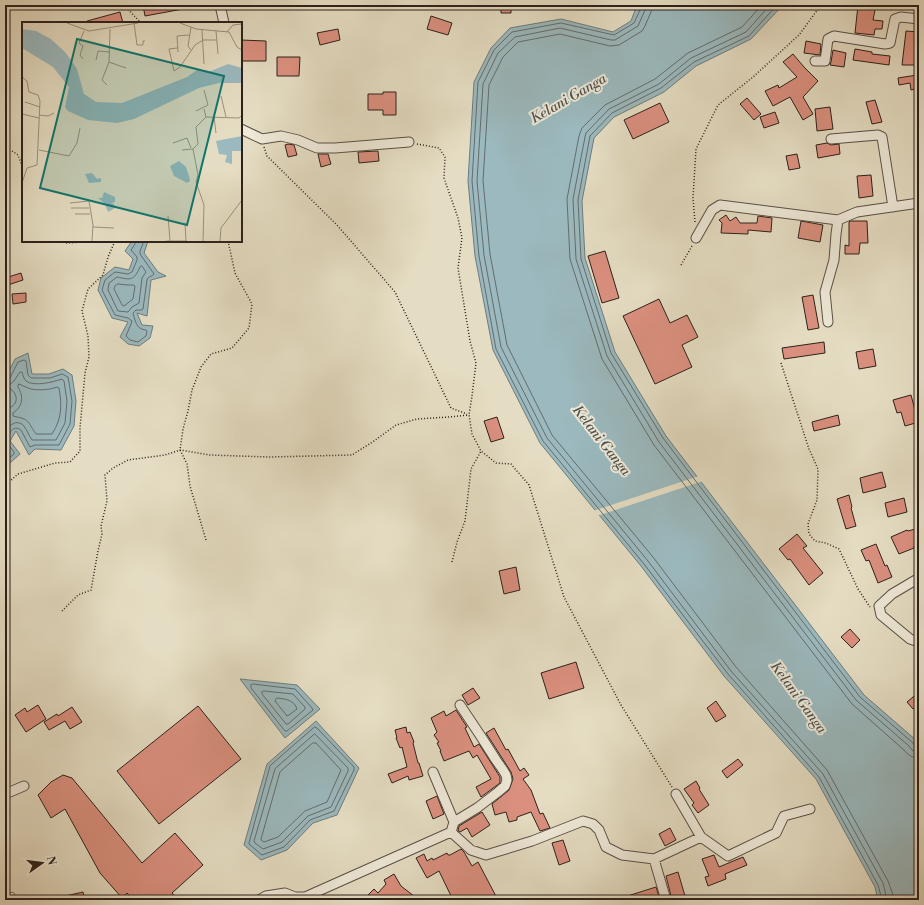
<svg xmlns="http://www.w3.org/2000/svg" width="924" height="905" font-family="'Libre Bodoni',serif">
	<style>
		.water { fill: #9bb9be; stroke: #6f7c7d }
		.pier { fill: #e5ddc3 }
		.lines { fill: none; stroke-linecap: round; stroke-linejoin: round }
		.shore { stroke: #646c6d; stroke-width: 1 }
		.building { fill: #db907f; stroke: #2c201c }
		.service-casing { stroke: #5a4f46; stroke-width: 6 }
		.minor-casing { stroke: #5a4f46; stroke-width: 11 }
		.path { stroke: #2c201c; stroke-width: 1.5; stroke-dasharray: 1 2; stroke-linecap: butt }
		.service { stroke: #eee9d8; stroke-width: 4.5 }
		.minor { stroke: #eee9d8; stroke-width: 9 }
		.labels { text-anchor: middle; stroke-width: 4; stroke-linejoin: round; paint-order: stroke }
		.water-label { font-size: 14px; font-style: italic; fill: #4d4e4d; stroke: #eee9d8 }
		.inset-road { fill: none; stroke: #9b9180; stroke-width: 1 }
		.view { fill: #0f766e; fill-opacity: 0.15; stroke: #0f766e; stroke-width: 2 }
		.inset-edge { fill: none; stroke: #2c201c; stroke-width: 2 }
	</style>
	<rect width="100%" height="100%" fill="#e5ddc3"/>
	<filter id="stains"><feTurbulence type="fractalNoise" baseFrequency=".005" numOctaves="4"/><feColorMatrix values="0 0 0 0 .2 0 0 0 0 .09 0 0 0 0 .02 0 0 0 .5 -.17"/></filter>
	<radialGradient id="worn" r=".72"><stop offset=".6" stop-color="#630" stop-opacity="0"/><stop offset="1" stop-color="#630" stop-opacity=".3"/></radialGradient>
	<path class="water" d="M637,5H783L751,39L696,66L664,92L614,117L594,138L582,201L585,258L615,352L666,436L864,695L917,741L919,753V900H878L875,887L816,779L724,676L641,566L540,443L493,350L475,256L468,181L474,82L491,48L510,28L561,19L613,32L631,21Z
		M132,241H148L144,253L158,272L166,276L151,280L147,316L137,313L142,325L153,326L150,338L139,346L128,344L120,337L128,322L112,318L98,290L101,278L115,267L129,270L133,259L125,251Z
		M28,353L32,374H49L63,369L72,375L76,401L74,426L61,450L35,449L29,455L16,431L10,441L20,454L11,462L5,463V401L7,399L5,388V379L15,359Z
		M240,679L297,685L320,709L285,738Z
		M316,721L359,768L337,815L313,823L287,850L261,860L244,845L267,764Z"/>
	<path class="pier" d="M699,476L703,481L597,516L593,511Z"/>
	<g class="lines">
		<path class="shore" d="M641,5V8L634,23L614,35L561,23L512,32L494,50L478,82L472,181L479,256L496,349L543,441L644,564L728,674L819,777L878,885L882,900
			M646,5L645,10L638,26L615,40H611L560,28L515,37L498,53L483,84L477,181L484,255L501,347L547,438L648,561L731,671L823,774L883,883L887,900
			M652,5L651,12L645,26L642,31L619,45L610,46L560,34L518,42L503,57L489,85L483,181L490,254L507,345L552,435L653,557L736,667L827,770L888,881L893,895V900
			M762,5L742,27L688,53L655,79L605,105L582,128L579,136L567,199L570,259L602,359L654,445L852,704L904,750C908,755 912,758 919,758
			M770,5L746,32L691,58L659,84L609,109L586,133L585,137L573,199L576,259L607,356L659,442L856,700L909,746L913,751L919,752
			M777,5L749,36L694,62L661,88L612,113L590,136L578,200L581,259L611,353L663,438L860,697L913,743L915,746L919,747
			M135,241V244L131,250L137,257V260L132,272L128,274L115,272L105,280L102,290L115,315L128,318L132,321L131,324L126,336L130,340L138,342L146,336L147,331L146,330C145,330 141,329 140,328C136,326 134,317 133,313L136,310H142L143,309L147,280C148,276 152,277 154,274L140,254V251L144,241
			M142,266L146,272L142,278L139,303L132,307L128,312L118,311L108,290L109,283L117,277C131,280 134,281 140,267Z
			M118,284L128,285H133L135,286L133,299L124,306L122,305L114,289L115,286Z
			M5,380H8L10,378L18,362L24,360L26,361L28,375L31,378H50L62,374L68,377L72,401L70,424L59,445H35L30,447L21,430C13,424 8,434 6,441L7,443L14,452V454L9,458L5,459
			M19,384C22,385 25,387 28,388C35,391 50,390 57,387L59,388C62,405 62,419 52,434H36C26,420 31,420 13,416V413C23,406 24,397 18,387Z
			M5,409C13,408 19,402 15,394C14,391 10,389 8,386L14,381L20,372H22C23,376 24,379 26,381C34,387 53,382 62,379L64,381L67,401L65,423L56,440H32C29,436 27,430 24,426C16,418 9,426 5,432
			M253,684L295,689L312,708L313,710L287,731H285L251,688V685Z
			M264,691L293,694L305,707V709L288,724H286L262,694V692Z
			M277,698C286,699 294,700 297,709L289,715L287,716L275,701L276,699Z
			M315,727L317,728L354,767V770L334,811L310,820L284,847L262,855L249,844V843L270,766Z
			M315,734L348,768V771L331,807L308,816L282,842L263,849L255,843L254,841L275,769Z
			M313,743H316L341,770L327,802L305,811L278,837L264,842L261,840V839L280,772Z"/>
	</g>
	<path class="building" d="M143,5H183V9L145,16Z
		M501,5H511V13H501Z
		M858,5H876L873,20L883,21L882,29H875L874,35L855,33Z
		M120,12L123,23H87V21Z
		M431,16L452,23L448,35L427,29Z
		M338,29L340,40L320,45L317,33Z
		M906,31L919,32V65H902Z
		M241,40L266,41V61H241Z
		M806,41L821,44L820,55L804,53Z
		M855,49L872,52V54L890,56L889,65L853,60Z
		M833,50L846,53L844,67L830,65L831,62Z
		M793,54L804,67L818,81L803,97L813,114L803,120L790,97L773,106L765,91L778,85L779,88L797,77L783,62Z
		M277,57H300L299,76H277Z
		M917,75L919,88L911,90L910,83L899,85L898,78Z
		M383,92H396V115H383V110H368V94H383Z
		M747,98L761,114L754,120L740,104Z
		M875,100L882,122L872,124L866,102Z
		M660,103L669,122L633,139L624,120Z
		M830,107L833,129L817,131L815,109Z
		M775,112L779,123L764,128L760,117Z
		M827,143L831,145L839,144L840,154L818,158L816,145Z
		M288,144L294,145L297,155L288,157L285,145Z
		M378,151L379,161L359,163L358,152Z
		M318,154H328L331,164L321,167Z
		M797,154L800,168L789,170L786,156Z
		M871,175L873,196L859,198L857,176Z
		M726,215L730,221L736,217L740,223H757L758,216L772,218L771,232L748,230V234L721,233L722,223L719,220Z
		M801,221L823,225L820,242L798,238Z
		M850,221H867L868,243H860L859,254H845V245L849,246V222Z
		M605,251L619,298L602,303L588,256Z
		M21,273L23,280L5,286V278Z
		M26,293V302L13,304L12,294Z
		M813,295L819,328L808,330L802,297Z
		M659,299L670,323L687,315L698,337L682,345L692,367L655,384L623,316Z
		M824,342L825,353L784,359L782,348Z
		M873,349L876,366L859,369L856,352Z
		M911,395L915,410L919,409V422L905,426L901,412L897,413L893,400Z
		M838,415L840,425L814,431L812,422Z
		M497,417L504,438L491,442L484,421Z
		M882,472L886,487L863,493L860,478Z
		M849,495L852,507L851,508L856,526L846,529L837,499Z
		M904,498L907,512L888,517L885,503Z
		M919,528V545L914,546V548L899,554L891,537L907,530L908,531Z
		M797,534L807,546L803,548L823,573L809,585L790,559L788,560L779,549Z
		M876,544L885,566L887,565L892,577L878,583L869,560L866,561L861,550Z
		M516,567L520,590L504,594L499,571Z
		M850,629L860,640L852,648L841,637Z
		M576,662L584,688L549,699L541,673Z
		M473,688L480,698L468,705L462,695Z
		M919,692V705L913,709L907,702Z
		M716,701L726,716L716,722L707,708Z
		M38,705L46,719L26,732L15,715L25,708L27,712Z
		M198,706L241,759L159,824L117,771Z
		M72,707L82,722L70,729L65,721L49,730L44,722L57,714L58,716Z
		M456,710L467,727L465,728L474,747L479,744L500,777V783L481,797L476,787L491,779L477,755L473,758L469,751L444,761L440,751H441L437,743L439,742L434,735L437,732L431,718L444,711L446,716Z
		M406,727L407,733L410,732L414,742L413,743L418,763H419L423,776L409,780L408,776L392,783L388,774L407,767L402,747L400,748L396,738H397L395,730Z
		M494,728L506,750L508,749L520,771L524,768L529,775L523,779L531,790L540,814L543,813L550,828L540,831L531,812L517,817V820L509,822L506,812L495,815L492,804L509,790L513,779L511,772L486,733Z
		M738,759L743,765L727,778L722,771Z
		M63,775L72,778L142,863L175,833L203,865L172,893L178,900H133L127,893L122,898L100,873L65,809L51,818L38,795L51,782Z
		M696,781L700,788L699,789L709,805L698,813L692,805L694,803L684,789Z
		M437,796L444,814L433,819L426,801Z
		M482,812L490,825L472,837L467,828L460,832L458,831L459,826Z
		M670,828L676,840L665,846L659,834Z
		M563,840L570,861L559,865L552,843Z
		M461,849L464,852L472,866L478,862L498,900H453L439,871L427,878L416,858L424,854L427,861L432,858L433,860L447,853L448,855H450Z
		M714,855L719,867L743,857L747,865L725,874L726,879L708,886L705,877L709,876L702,859Z
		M678,872L685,896L672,900L666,876Z
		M394,874L401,886L419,900H363L374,889L378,893L386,884L384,880Z
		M656,887L660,900H621V898Z
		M83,892L85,900H61V897Z"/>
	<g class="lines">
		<defs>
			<path id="service" d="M5,898L12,895"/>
			<path id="minor" d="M220,5L224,23
				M815,61H825L828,39L834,36L885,44L890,43L895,19L901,17L919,19
				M241,129L262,139L281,136L298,140L317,148H335L409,142
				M831,139L878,135L882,137L893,207
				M696,238L712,210L720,205L838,220
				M828,322L825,292L834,260L836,234L838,220L857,212L919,203
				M919,578L892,594L879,606L881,615L910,639L919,642
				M5,794L24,786
				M676,794L701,837L728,856L776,833L784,816L810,809
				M454,822L477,808L498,792L505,786L507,780L506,775L503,770L496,760L480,735L460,705
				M451,832L471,850L486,855L532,841L583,821L593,824L599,830L606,847L622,855L654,859
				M259,900L266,896L285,893L295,897H305L451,832L454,822L433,772
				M666,900L654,859L701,837"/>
		</defs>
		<use href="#service" class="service-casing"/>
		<use href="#minor" class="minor-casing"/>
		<path class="path" d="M124,5L141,23
			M417,144L439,148L445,157L444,178L458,218L462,238L458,268L470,341L476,363L472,396L469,415L472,434L481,451L496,463L511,464L529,485L564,597L621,705L672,787
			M264,147L267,156L337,225L395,292L451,408L467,414
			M12,151L18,155L23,168
			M695,222L693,198L696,149L718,105L753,77L799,35L821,5
			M64,241L66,243L99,241
			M681,265L692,246
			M781,363L809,449L818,469L817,500L808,524L809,534L815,541L826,543L839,549L858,589L870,607
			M9,482L18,474L35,469L55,463L70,462L80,451V428L85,373L89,357L88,336L82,311L88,289L103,275L108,257L115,241
			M206,540L190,486L187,464L180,450L183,429L188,411L192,390L201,367L211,354L232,348L249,328L252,304L235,273L228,241
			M452,562L457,542L465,521L471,469L481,451
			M62,611L78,595L91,590L98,551L102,534L101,526L107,501L105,475L113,468L128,460L165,455L180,450L210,455L269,457L352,455L374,441L396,425L417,419L449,417L469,415"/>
		<use href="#service" class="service"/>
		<use href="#minor" class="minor"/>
	</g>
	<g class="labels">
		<g class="water-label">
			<text transform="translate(568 98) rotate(-30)" y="5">Kelani Ganga</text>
			<text transform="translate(602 440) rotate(52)" y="5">Kelani Ganga</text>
			<text transform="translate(799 697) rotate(54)" y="5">Kelani Ganga</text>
		</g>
	</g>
	<g transform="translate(22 22)">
		<rect width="220" height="220" fill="#e5ddc3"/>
		<path d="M0,7L14,9L29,17L44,31L55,47L62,72L74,80L100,81L165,55L175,48L189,49L206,42L220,46V61H197L177,66L112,97L95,101L66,98L46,89L43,85L47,65L31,45L0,26ZM220,114V129H210V142L203,140L205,133L197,132L194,119ZM157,139L164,145L167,154L168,159L165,161L152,154L148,144ZM70,151L75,157L79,156V160L67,161L63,152ZM82,170L93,175V180L89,181L92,182L93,186L86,190L83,182L76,176H80Z" fill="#9bb9be"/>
		<path class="inset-road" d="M45,1L67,9L116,1M112,1L115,23H121V19H123M158,1L174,7L207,10L215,25L220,28M169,5L166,24L169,28M88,7L87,40L104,46M180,8L182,42M194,9L196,32M205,10L211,3L220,2M155,26L147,27L152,49L158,45L173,23L181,18H195M156,30L155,14L167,13M61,37L58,33L61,24L57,21L62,9M74,38L76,29L88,30M0,55L5,59L7,70L16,73L18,79L15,143L5,146L0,161M85,63L80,58L87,40M199,74L204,95M3,80L18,85M182,87L184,95L217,96L220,93M174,89L186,83L182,68M0,92L17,96M17,93L26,94L32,91M192,95L194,111M151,121L165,116L169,126M171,127L176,122L174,105L184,95M17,128L47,134L55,121L58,106M160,128L171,127L176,153L174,160L182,183L181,219M48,181L67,179L71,203L70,219M49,186H67M53,192H68M146,194L148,219M163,201L164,219M71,205L92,206M144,219H165M198,219L199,206L220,178"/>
		<path class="view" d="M55,17L202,54L165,203L18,166Z"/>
		<rect width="220" height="220" class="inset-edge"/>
	</g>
	<rect width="924" height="905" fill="none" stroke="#e5ddc3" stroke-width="20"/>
	<rect x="6" y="6" width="912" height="893" fill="none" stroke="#2c201c" stroke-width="2"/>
	<rect x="10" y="10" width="904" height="885" fill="none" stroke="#2c201c"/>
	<g transform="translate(42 863) rotate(76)" stroke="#eee9d8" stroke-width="3" paint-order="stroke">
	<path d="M0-3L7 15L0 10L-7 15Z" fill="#2c201c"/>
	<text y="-6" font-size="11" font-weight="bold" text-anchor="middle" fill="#2c201c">N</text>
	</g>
	<rect width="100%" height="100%" filter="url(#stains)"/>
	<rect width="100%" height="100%" fill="url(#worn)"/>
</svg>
